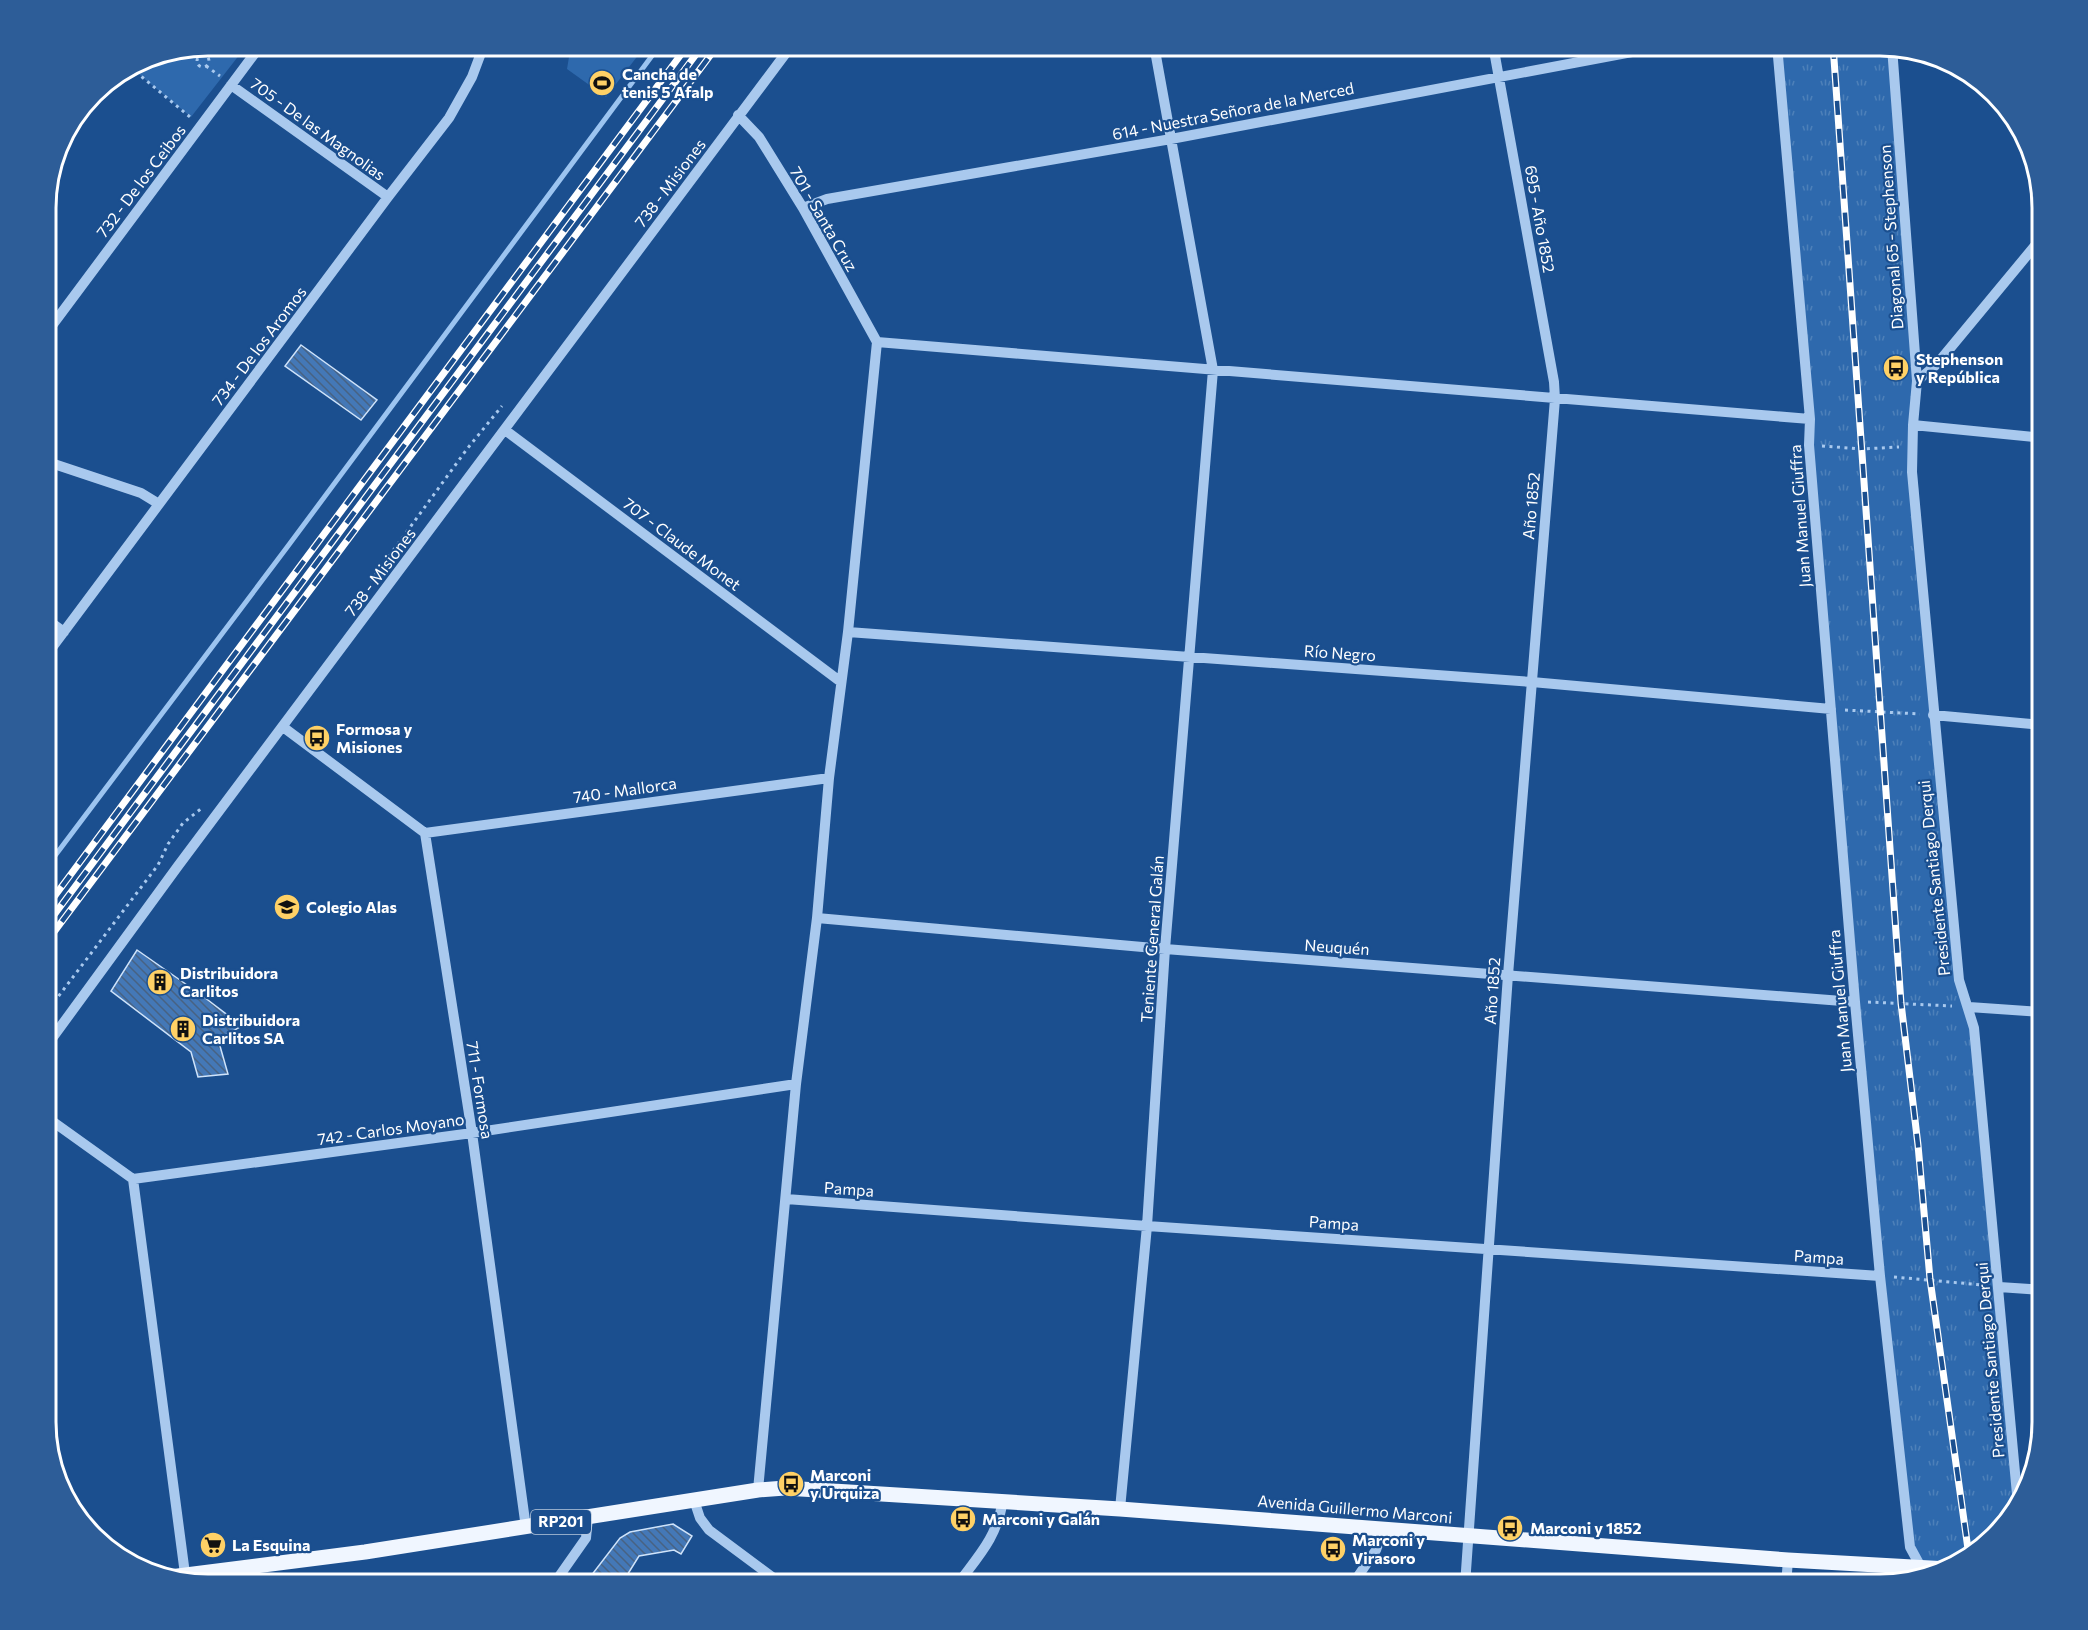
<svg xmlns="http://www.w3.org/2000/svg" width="2088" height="1630" font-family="Commissioner,sans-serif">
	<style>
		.grass { fill: url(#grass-tufts) }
		.park { fill: #2e69ad }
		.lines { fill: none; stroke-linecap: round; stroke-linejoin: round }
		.stream { stroke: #9cc4f0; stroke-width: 5 }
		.building { fill: url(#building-back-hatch); stroke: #cfe3fa; stroke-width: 1.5 }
		.path { stroke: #a9c9ee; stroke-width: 3; stroke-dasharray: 3 4.5; stroke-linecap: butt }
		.minor { stroke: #a9c9ee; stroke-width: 10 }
		.major { stroke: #f0f6ff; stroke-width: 15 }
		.rail-casing { stroke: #fff; stroke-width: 7 }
		.rail { stroke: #1b4f8f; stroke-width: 4.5; stroke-dasharray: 14; stroke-linecap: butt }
		.labels { text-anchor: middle; stroke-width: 4.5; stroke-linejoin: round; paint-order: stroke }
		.shield { fill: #1b4f8f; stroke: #bbcadd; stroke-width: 1.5 }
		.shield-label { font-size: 15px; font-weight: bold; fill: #fff }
		.poi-label { font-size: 16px; font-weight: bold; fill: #fff; stroke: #1b4f8f; text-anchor: start }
		.street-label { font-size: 16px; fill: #fff; stroke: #1b4f8f }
		.rim { fill: none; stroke: #fff; stroke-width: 3 }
	</style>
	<defs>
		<pattern id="grass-tufts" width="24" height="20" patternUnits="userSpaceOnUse" patternTransform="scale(1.5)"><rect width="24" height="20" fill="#2e69ad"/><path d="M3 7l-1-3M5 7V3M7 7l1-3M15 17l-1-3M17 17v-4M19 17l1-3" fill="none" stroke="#4d80b9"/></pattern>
		<pattern id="building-back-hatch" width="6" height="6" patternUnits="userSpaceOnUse" patternTransform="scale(1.5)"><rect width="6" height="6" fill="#4478b7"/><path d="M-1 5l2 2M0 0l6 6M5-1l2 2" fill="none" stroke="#486282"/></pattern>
	</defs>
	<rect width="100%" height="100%" fill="#1b4f8f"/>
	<path class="grass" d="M1777,45H1881L1892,47L1917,381L1913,425L1959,980L1969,1007L2018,1505L2003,1529L1952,1568L1925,1575L1913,1555L1880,1276Z"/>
	<path class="park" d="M207,45H247L191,117L130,67L146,57Z
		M571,45H646L606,97L567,69Z"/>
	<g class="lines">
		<path class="stream" d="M45,869L288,546L660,45"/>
	</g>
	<path class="building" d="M301,345L377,400L361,420L285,366Z
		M137,950L200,994L242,1026L218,1039L228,1074L198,1077L191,1052L111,991Z
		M673,1524L692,1536L681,1554L674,1550L639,1556L621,1585H584L620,1538L630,1532Z"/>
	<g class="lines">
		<path class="path" d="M194,48L199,56
			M197 61a6 6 0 1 1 12 0a6 6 0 1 1-12 0Z
			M206,66L220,76
			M130,67L190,117
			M1822,446L1862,449L1899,447
			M371,581L467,449L502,406
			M1845,710L1920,714
			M1868,1002L1952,1006
			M45,1014L158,865L168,844L183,823L202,808
			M45,1072L49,1074
			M1894,1277L1983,1285"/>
		<path class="minor" d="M1777,45L1810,419L1809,445L1855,1002L1880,1276L1910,1547L1923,1571
			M1892,47L1917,381L1913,425L1912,472L1959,980L1974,1028L2018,1505
			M231,85L388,197
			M738,115L759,137L803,208L877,342
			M803,208L827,199L1171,139L1669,45
			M45,335L261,45
			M877,342L1810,419
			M1917,381L1937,364L2043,236
			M1913,425L2043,438
			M505,430L841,682
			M45,461L141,493L159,504
			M45,618L64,632
			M848,632L1532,682L1831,709
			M45,657L388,197L449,118L472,77L484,45
			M1933,715L2043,725
			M283,727L425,833L472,1133L526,1528
			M425,833L829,778
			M817,918L1165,949L1855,1002
			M1969,1007L2043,1012
			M45,1048L178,866L792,45
			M45,1116L133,1179L185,1574
			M133,1179L472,1133L796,1084
			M786,1199L1147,1226L1880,1276
			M1999,1287L2043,1290
			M758,1490L796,1084L817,918L829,778L848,632L877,342
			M694,1500L700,1518L709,1530L783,1585
			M1120,1509L1147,1226L1165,949L1213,370L1154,45
			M228,1570L248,1585
			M553,1585L586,1538L588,1517
			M957,1585C979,1555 996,1539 1003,1501
			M1352,1585L1376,1550L1383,1530
			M1465,1585L1508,975L1555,399L1554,382L1493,45
			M1786,1585L1788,1560"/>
		<path class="major" d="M162,1578L365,1552L758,1490L785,1488L1120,1509L1788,1560L1948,1569"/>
		<defs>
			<path id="rail" d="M1833,45L1901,1003L1918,1145L1930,1279L1969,1556
				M45,909L688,45
				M45,927L703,45
				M45,944L718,45"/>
		</defs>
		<use href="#rail" class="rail-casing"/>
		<use href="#rail" class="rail"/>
	</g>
	<defs>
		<symbol id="stadium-disc" viewBox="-11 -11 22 22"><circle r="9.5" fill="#ffd166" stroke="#1b4f8f"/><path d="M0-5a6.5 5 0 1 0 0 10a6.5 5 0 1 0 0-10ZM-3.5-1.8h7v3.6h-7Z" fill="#111"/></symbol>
		<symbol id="bus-disc" viewBox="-11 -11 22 22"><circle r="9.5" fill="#ffd166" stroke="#1b4f8f"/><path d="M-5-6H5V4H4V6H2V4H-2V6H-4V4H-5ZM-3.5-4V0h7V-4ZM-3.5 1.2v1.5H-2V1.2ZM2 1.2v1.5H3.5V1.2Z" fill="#111"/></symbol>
		<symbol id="school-disc" viewBox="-11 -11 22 22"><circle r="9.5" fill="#ffd166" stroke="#1b4f8f"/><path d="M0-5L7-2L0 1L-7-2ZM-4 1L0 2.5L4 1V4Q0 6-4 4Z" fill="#111"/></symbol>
		<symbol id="building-disc" viewBox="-11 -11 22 22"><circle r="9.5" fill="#ffd166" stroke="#1b4f8f"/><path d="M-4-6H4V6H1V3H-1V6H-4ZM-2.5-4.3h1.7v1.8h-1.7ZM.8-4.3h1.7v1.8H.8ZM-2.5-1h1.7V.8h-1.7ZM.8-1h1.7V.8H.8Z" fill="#111"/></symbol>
		<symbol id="supermarket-disc" viewBox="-11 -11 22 22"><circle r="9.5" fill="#ffd166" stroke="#1b4f8f"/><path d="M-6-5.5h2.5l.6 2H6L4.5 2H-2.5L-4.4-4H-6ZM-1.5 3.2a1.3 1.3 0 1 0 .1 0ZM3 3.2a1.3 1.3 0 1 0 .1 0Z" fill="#111"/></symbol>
	</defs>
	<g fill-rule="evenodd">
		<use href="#stadium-disc" x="587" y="68" width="30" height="30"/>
		<use href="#bus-disc" x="1881" y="353" width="30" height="30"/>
		<use href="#bus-disc" x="302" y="723" width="30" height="30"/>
		<use href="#school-disc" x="272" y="892" width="30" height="30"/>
		<use href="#building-disc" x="145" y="967" width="30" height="30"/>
		<use href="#building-disc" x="168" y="1014" width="30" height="30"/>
		<use href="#bus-disc" x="776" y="1469" width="30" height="30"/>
		<use href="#bus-disc" x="948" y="1504" width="30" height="30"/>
		<use href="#bus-disc" x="1495" y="1513" width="30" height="30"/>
		<use href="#supermarket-disc" x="198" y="1530" width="30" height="30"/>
		<use href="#bus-disc" x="1318" y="1534" width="30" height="30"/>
	</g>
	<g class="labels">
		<rect class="shield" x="531" y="1510" width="60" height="24" rx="4.5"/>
		<g class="shield-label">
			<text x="561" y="1527">RP201</text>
		</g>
		<g class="poi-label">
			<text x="622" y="80">Cancha de<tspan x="622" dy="18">tenis 5 Afalp</tspan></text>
			<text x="1916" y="365">Stephenson<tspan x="1916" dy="18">y República</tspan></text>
			<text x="336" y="735">Formosa y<tspan x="336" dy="18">Misiones</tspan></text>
			<text x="306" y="913">Colegio Alas</text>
			<text x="180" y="979">Distribuidora<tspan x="180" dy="18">Carlitos</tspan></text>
			<text x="202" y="1026">Distribuidora<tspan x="202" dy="18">Carlitos SA</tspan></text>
			<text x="810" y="1481">Marconi<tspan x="810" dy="18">y Urquiza</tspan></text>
			<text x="982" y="1525">Marconi y Galán</text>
			<text x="1530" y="1534">Marconi y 1852</text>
			<text x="1352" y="1546">Marconi y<tspan x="1352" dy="18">Virasoro</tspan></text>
			<text x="232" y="1551">La Esquina</text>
		</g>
		<g class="street-label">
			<text transform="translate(1233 111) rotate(-11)" y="6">614 - Nuestra Señora de la Merced</text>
			<text transform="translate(318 129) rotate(36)" y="6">705 - De las Magnolias</text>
			<text transform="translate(141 181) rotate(-53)" y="6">732 - De los Ceibos</text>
			<text transform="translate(670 183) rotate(-53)" y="6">738 - Misiones</text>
			<text transform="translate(824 219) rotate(60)" y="6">701 - Santa Cruz</text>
			<text transform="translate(1540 219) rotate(80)" y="6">695 - Año 1852</text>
			<text transform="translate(1891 237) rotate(-94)" y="6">Diagonal 65 - Stephenson</text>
			<text transform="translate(259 346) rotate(-53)" y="6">734 - De los Aromos</text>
			<text transform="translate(1531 506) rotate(-85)" y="6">Año 1852</text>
			<text transform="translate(1800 516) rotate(-94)" y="6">Juan Manuel Giuffra</text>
			<text transform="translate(682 544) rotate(37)" y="6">707 - Claude Monet</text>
			<text transform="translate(380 572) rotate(-53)" y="6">738 - Misiones</text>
			<text transform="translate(1340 653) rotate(4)" y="6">Río Negro</text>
			<text transform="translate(625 790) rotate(-8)" y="6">740 - Mallorca</text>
			<text transform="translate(1934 878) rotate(-96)" y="6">Presidente Santiago Derqui</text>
			<text transform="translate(1152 939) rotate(-86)" y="6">Teniente General Galán</text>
			<text transform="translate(1337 947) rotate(4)" y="6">Neuquén</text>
			<text transform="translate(1492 991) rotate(-86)" y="6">Año 1852</text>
			<text transform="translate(1840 1001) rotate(-95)" y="6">Juan Manuel Giuffra</text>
			<text transform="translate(480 1090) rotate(81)" y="6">711 - Formosa</text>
			<text transform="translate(391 1129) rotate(-8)" y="6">742 - Carlos Moyano</text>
			<text transform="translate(849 1189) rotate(4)" y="6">Pampa</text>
			<text transform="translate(1334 1223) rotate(4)" y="6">Pampa</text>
			<text transform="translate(1819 1257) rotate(4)" y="6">Pampa</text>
			<text transform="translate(1990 1360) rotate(-95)" y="6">Presidente Santiago Derqui</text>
			<text transform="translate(1355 1509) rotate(5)" y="6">Avenida Guillermo Marconi</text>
		</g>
	</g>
	<path d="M0 0H2088V1630H0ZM208 56H1880A152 152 0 0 1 2032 208V1422A152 152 0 0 1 1880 1574H208A152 152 0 0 1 56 1422V208A152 152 0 0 1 208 56Z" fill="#2d5d98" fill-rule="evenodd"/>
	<path class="rim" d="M208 56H1880A152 152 0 0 1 2032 208V1422A152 152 0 0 1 1880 1574H208A152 152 0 0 1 56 1422V208A152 152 0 0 1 208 56Z"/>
</svg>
